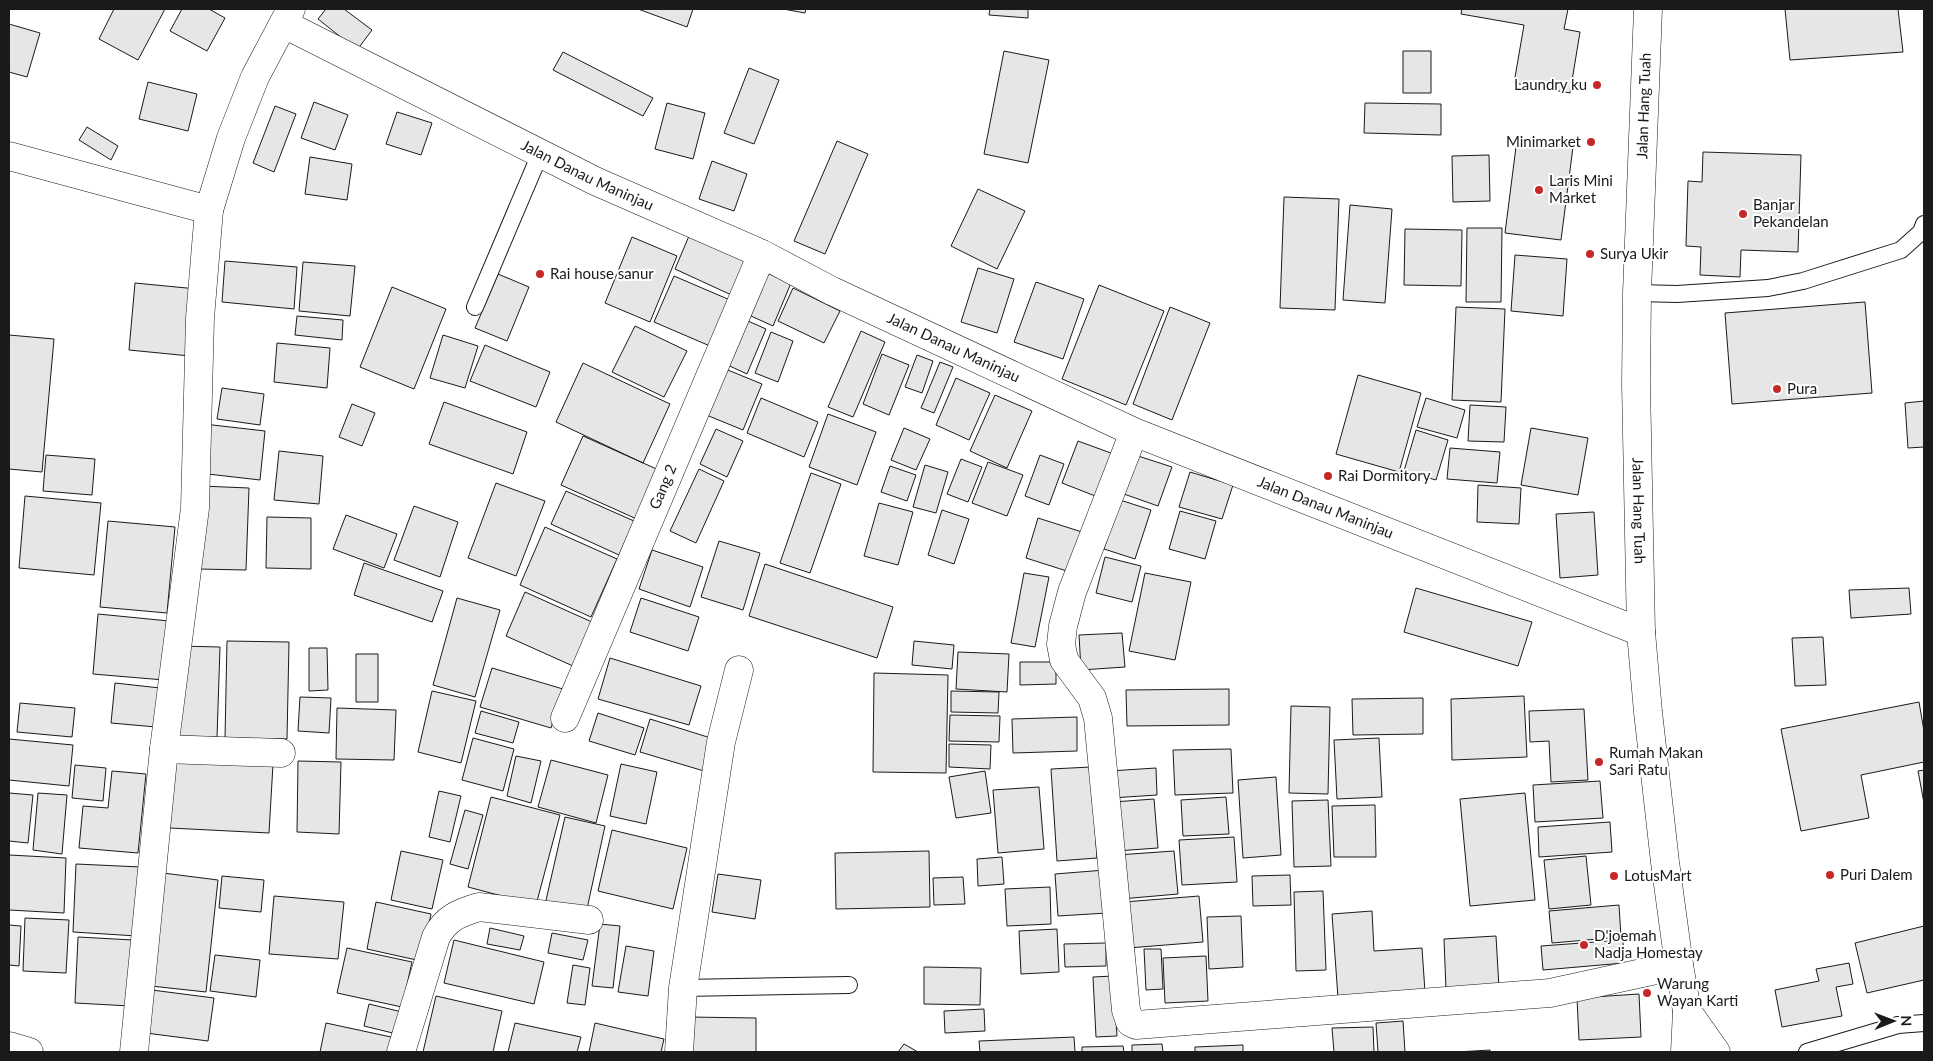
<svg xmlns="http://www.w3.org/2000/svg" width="1933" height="1061" font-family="Lato,sans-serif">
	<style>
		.building { fill: #e6e6e6; stroke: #1a1a1a }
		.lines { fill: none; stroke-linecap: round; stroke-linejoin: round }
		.service-casing { stroke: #1a1a1a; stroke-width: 18 }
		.minor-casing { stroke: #1a1a1a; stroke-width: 29 }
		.secondary-casing { stroke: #1a1a1a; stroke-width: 29 }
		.trunk-casing { stroke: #1a1a1a; stroke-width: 29 }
		.service { stroke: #fff; stroke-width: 16 }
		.minor { stroke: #fff; stroke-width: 28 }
		.secondary { stroke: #fff; stroke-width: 28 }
		.trunk { stroke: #fff; stroke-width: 28 }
		.poi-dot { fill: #c62828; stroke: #fff; stroke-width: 2 }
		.labels { text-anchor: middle; stroke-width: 4; stroke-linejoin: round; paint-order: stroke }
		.poi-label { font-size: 15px; fill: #1a1a1a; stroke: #fff; text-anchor: start }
		.street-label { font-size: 15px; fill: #1a1a1a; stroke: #fff }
	</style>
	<rect width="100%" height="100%" fill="#fff"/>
	<path class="building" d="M114,9H165L138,60L99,39Z
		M182,9H209L225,18L207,51L170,31Z
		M326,9H344L372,30L357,50L318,19Z
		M638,9H693L687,27Z
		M783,9H806L805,13Z
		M990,9H1028V18L989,15Z
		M1462,9H1568L1564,29L1580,32L1570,93L1514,83L1524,25L1461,14Z
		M1785,9H1898L1903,52L1790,60Z
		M9,24L40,33L27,77L9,72Z
		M1004,51L1049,60L1028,163L984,154Z
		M1403,51H1431V93H1403Z
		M563,52L653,98L643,116L553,70Z
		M749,68L779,80L754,144L724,133Z
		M148,82L197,94L188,131L139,119Z
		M314,102L348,115L335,150L301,138Z
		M667,103L705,113L693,159L655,149Z
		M1365,103L1441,104V135L1364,133Z
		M275,106L296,114L274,172L253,163Z
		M397,112L432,123L421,155L386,144Z
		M87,127L118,146L111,160L79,140Z
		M1517,139L1573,147L1561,240L1505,233Z
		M837,141L868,154L825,254L794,241Z
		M1703,152L1801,155L1798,252L1741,250L1740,277L1700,275L1701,247L1686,246L1688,181L1702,182Z
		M1489,155L1490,201L1453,202L1452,156Z
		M310,157L352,164L347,200L305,194Z
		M712,161L747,174L734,211L699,199Z
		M978,189L1025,211L997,269L951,246Z
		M1284,197L1339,199L1335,310L1280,308Z
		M1350,205L1392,209L1385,303L1343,300Z
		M1467,228H1502L1501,302H1466Z
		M1405,229L1462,230L1461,286L1404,285Z
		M689,236L753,264L738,298L675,269Z
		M632,237L677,256L650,322L605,303Z
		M1515,255L1567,259L1563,316L1511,311Z
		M225,261L297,267L294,309L222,302Z
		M303,262L355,266L350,316L299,311Z
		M978,268L1014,279L997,333L961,322Z
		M758,269L791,283L773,326L740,311Z
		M498,274L529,287L507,341L475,328Z
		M674,276L737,303L717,349L654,322Z
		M1036,282L1084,299L1063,359L1014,342Z
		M135,283L197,289L190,356L129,350Z
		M1099,285L1164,311L1126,405L1062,379Z
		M392,287L446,309L414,389L360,367Z
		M793,288L840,311L824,343L778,321Z
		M1865,302L1872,393L1732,404L1725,313Z
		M1170,307L1210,323L1172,420L1133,404Z
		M1456,307L1505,309L1501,402L1452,400Z
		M297,316L343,320L342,340L295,335Z
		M739,317L766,329L747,374L719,361Z
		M635,326L687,351L664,397L612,372Z
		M861,331L885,342L853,417L828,407Z
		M771,332L793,341L778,382L755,373Z
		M9,335L54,339L42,472L9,469Z
		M443,335L478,346L465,388L430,378Z
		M277,343L330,348L327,388L274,382Z
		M485,345L550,372L536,407L470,381Z
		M882,354L909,365L889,415L863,404Z
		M917,355L933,361L922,393L905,387Z
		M940,362L953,367L934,413L921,408Z
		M583,363L670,404L643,463L556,422Z
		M718,366L762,384L743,430L699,412Z
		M1358,375L1421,393L1399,472L1336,454Z
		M956,378L990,393L969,440L936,425Z
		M222,388L264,394L260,425L217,419Z
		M995,395L1032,411L1007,468L970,451Z
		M761,398L818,422L804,457L747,433Z
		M1426,398L1465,410L1457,438L1417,427Z
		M1924,401V447L1908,448L1905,403Z
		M444,402L527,432L513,474L429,444Z
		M352,404L375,413L362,446L339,437Z
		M1470,405L1506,407L1504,442L1468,441Z
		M828,414L876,432L857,485L809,467Z
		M204,424L265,431L260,480L199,473Z
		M904,428L930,439L916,470L891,460Z
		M1531,428L1588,438L1578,495L1521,485Z
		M716,429L743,441L727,477L700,464Z
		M1416,430L1448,440L1436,480L1404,471Z
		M583,436L661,471L639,520L561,485Z
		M1078,441L1119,456L1103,499L1062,483Z
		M1450,448L1500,452L1497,483L1447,479Z
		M279,451L323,456L319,504L274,500Z
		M46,455L95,459L92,495L43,491Z
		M1040,455L1064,464L1049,505L1025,496Z
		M1135,455L1172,467L1158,506L1121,493Z
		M961,459L982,467L968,502L947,494Z
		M988,462L1023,475L1007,516L972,503Z
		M925,465L948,472L936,513L913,507Z
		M890,466L916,475L907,501L881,492Z
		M699,469L724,481L696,543L670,531Z
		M1190,472L1233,485L1222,519L1179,507Z
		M811,473L841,484L810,573L780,563Z
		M496,483L545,501L516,576L468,558Z
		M1478,485L1521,488L1519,524L1477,522Z
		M201,486L249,488L246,570L198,569Z
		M566,491L634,521L619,555L551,524Z
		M25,496L101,503L94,575L19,568Z
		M1120,500L1151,510L1135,559L1104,549Z
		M879,503L913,512L898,565L864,556Z
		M414,506L458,522L440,577L394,560Z
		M942,510L969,519L954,564L928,555Z
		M1180,511L1216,521L1205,559L1169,549Z
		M1594,512L1598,575L1560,578L1556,514Z
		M346,515L397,534L384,568L333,549Z
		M267,517L311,518V569L266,568Z
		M1038,518L1082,532L1070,572L1026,558Z
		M108,521L175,527L167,613L100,607Z
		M545,527L617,559L591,617L520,585Z
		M719,541L760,553L743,610L701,597Z
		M652,550L703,567L690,607L639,589Z
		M1105,557L1141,566L1132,602L1096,593Z
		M364,563L443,591L432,622L354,595Z
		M765,564L893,607L877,658L749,616Z
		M1024,573L1049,577L1035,647L1011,643Z
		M1145,573L1191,582L1175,660L1129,651Z
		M1416,588L1532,622L1518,666L1404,632Z
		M1909,588L1911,614L1851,618L1849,590Z
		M525,592L592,622L573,666L506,636Z
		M457,598L500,610L475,697L433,685Z
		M641,598L699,617L688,651L630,632Z
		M98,614L169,621L164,680L93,674Z
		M1122,633L1125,667L1081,670L1079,635Z
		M1823,637L1826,685L1795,686L1792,638Z
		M227,641L289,642L287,739L225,738Z
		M914,641L954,645L952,669L912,665Z
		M179,646L220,647L217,737L176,736Z
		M309,648H327L328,690L309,691Z
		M958,652L1009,654L1007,692L956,689Z
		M356,654H378V702H356Z
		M610,658L701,686L689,725L598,699Z
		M1020,662H1056V684L1020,685Z
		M492,668L563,689L551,728L480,707Z
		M874,673L948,675L946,773L873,772Z
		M115,683L160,688L156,727L111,723Z
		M1229,689V725L1127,726L1126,690Z
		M432,691L476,701L461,763L418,752Z
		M951,691L999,692L998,713L951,712Z
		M1524,696L1527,757L1452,760L1451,699Z
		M300,697L331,698L329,733L298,731Z
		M1423,698V734L1353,735L1352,699Z
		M1919,702L1924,731V762L1861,775L1869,818L1801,831L1781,729Z
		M20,703L75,708L72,737L17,732Z
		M1291,706L1330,707L1328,794L1289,793Z
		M337,708L396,710L394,760L336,759Z
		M1584,709L1588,780L1551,782L1549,741L1530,742L1529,711Z
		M481,711L519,722L513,743L475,733Z
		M598,713L644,728L635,755L589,741Z
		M950,715L1000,716L999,742L949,741Z
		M1077,717V751L1013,753L1012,719Z
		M650,719L714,739L704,771L640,752Z
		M473,738L514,749L503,791L462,780Z
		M1379,738L1382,797L1337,799L1334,740Z
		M9,739L73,745L69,786L9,780Z
		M949,744L991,745L990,769L949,767Z
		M1231,749L1233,793L1175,795L1173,750Z
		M516,756L541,761L531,803L507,796Z
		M173,759L273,764L269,833L170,828Z
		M551,760L608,775L596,823L538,807Z
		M298,761L341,762L339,834L297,832Z
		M621,764L657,772L646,824L610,816Z
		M75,765L106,768L103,801L72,798Z
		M1091,767L1097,858L1057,861L1051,769Z
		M1156,768L1157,795L1111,798L1109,771Z
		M1924,770V803L1918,771Z
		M112,771L146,774L138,853L79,848L83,806L108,808Z
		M985,771L991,813L956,818L949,777Z
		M1276,777L1281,855L1243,858L1238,780Z
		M1600,781L1603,818L1535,822L1533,785Z
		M1039,787L1044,849L998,853L993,790Z
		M439,791L461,796L450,842L429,837Z
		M9,793L33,795L28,843L9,841Z
		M38,793L67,795L62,854L33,850Z
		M1525,793L1535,900L1470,906L1460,799Z
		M491,797L560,815L536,905L468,887Z
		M1226,797L1229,834L1183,836L1181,800Z
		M1154,799L1158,848L1116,851L1113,802Z
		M1328,800L1331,866L1294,867L1292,801Z
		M1375,805L1376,857H1334L1332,806Z
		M465,810L483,815L468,869L450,864Z
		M565,817L605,826L585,918L544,909Z
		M1610,822L1612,852L1539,857L1538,827Z
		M612,830L687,848L673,909L598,891Z
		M1234,837L1237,882L1182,885L1179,840Z
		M401,851L443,860L432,909L391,900Z
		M929,851L930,907L836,909L835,853Z
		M1174,851L1178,894L1121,899L1117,855Z
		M9,855L66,858L64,913L9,910Z
		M1586,856L1591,905L1549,909L1544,860Z
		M1002,857L1004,884L978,886L977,859Z
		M76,864L141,867L137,936L73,932Z
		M1105,870L1107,913L1058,916L1055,874Z
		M163,873L218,880L206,992L151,986Z
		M718,874L761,880L755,919L712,912Z
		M1290,875L1291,905L1253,906L1252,876Z
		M222,876L264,880L261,912L219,908Z
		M963,877L965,904L934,905L933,878Z
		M1050,887L1051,924L1007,926L1005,889Z
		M1323,891L1326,970L1296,971L1294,892Z
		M274,896L344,902L338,959L269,954Z
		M1199,896L1203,942L1128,948L1124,902Z
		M376,902L431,914L421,961L367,949Z
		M1619,905L1621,937L1552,943L1549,911Z
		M1372,911L1374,951L1422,948L1425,992L1338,998L1332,914Z
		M1241,916L1243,967L1209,969L1207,917Z
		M25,918L69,920L66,973L23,971Z
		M600,924L620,926L613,988L592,986Z
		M9,925L21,926L19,966L9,965Z
		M1924,926V980L1867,993L1855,943Z
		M490,928L524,936L520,950L487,944Z
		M1057,929L1059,972L1021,974L1019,931Z
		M552,933L588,940L583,960L548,953Z
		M1496,936L1499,988L1446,990L1444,939Z
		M78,937L133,940L130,1006L75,1003Z
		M454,940L544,962L534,1004L444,983Z
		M1623,940L1624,963L1543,970L1541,946Z
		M1106,943V966L1065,967L1064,944Z
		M626,946L654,951L648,996L618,992Z
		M347,948L412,962L402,1007L337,993Z
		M1144,949H1161L1163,989L1146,990Z
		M215,955L260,960L256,997L210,991Z
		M1206,956L1208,1001L1165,1003L1163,958Z
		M1849,963L1853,984L1836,987L1842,1016L1782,1027L1775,990L1819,981L1816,969Z
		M573,965L590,968L585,1005L567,1003Z
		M924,967L981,968L980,1005L924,1004Z
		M1113,976L1117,1036L1096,1037L1093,977Z
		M144,989L214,998L208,1041L138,1032Z
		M1639,994L1641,1037L1579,1040L1577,998Z
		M436,996L502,1011L493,1052H423Z
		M369,1004L406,1013L401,1035L364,1026Z
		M984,1009L985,1031L945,1033L944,1011Z
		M689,1017L756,1018V1052H689Z
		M1403,1021L1405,1052H1378L1376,1023Z
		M326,1023L391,1037L388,1052H320Z
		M515,1023L581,1037L577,1052H508Z
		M595,1023L664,1039L661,1052H589Z
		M1373,1027L1374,1052H1334L1332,1028Z
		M1074,1037L1075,1052H980L979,1041Z
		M904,1044L918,1052H898Z
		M1162,1044L1163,1052H1132V1045Z
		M1243,1045V1052H1195V1047Z
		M1123,1046L1124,1052H1082V1047Z
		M1490,1050V1052H1457Z"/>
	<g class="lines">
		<defs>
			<path id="service" d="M1637,293L1677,294L1768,288L1803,281L1901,250L1921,232L1924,224
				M475,307L540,154
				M683,988L849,985
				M1807,1052L1898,1025L1924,1023"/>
			<g id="minor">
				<path id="s1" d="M284,24L595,181L762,254L832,291L1134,432L1641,632"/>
				<path d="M9,156L209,210"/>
				<path d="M1134,432L1072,592L1063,626L1061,644L1064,660L1092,698L1098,718L1126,1010L1130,1022L1136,1025L1550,993L1679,965"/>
				<path id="s2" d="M565,718L762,254"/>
				<path d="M164,749L281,753"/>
				<path d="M134,1052L164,749L195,508L200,318L209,210L231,138L255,77L291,9"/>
				<path d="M401,1052L436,937C446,918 459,913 479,907L589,920"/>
				<path d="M679,1052L683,988L721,742L739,670"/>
			</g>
			<g id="secondary">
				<path id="s3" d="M1648,9L1637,293L1636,384L1641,632L1648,712L1665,862L1679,965L1687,1011L1685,1052"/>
				<path d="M1687,1011L1716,1052"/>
			</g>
			<path id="trunk" d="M9,1046L29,1052"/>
		</defs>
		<use href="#service" class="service-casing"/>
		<use href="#minor" class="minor-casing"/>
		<use href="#secondary" class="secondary-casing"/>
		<use href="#trunk" class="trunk-casing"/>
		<use href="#service" class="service"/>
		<use href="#minor" class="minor"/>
		<use href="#secondary" class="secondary"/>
		<use href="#trunk" class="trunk"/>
	</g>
	<g class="poi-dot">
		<circle cx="1597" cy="85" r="5"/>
		<circle cx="1591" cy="142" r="5"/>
		<circle cx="1539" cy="190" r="5"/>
		<circle cx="1743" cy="214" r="5"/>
		<circle cx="1590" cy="254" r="5"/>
		<circle cx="540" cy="274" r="5"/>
		<circle cx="1777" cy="389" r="5"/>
		<circle cx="1328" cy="476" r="5"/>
		<circle cx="1599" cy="762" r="5"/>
		<circle cx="1830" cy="875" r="5"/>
		<circle cx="1614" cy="876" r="5"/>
		<circle cx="1584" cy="945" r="5"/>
		<circle cx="1647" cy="993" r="5"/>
	</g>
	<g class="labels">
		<g class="poi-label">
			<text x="1587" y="90" text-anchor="end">Laundry ku</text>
			<text x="1581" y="147" text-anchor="end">Minimarket</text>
			<text x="1549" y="186">Laris Mini<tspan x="1549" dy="17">Market</tspan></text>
			<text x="1753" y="210">Banjar<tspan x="1753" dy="17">Pekandelan</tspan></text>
			<text x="1600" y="259">Surya Ukir</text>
			<text x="550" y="279">Rai house sanur</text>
			<text x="1787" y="394">Pura</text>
			<text x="1338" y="481">Rai Dormitory</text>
			<text x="1609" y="758">Rumah Makan<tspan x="1609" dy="17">Sari Ratu</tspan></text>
			<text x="1840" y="880">Puri Dalem</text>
			<text x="1624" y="881">LotusMart</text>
			<text x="1594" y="941">D'joemah<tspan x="1594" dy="17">Nadja Homestay</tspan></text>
			<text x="1657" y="989">Warung<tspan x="1657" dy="17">Wayan Karti</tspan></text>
		</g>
		<g class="street-label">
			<text transform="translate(1644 106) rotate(-88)" y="5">Jalan Hang Tuah</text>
			<text dy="5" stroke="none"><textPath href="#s1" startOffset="339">Jalan Danau Maninjau</textPath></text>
			<text dy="5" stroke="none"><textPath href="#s1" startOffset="744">Jalan Danau Maninjau</textPath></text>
			<text dy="5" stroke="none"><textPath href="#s2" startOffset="251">Gang 2</textPath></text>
			<text dy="5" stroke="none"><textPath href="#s1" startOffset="1149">Jalan Danau Maninjau</textPath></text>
			<text dy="5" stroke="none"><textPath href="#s3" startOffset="502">Jalan Hang Tuah</textPath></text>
		</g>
	</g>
	<rect width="1933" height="1061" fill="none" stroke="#1a1a1a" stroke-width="20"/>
	<g transform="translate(1893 1021) rotate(89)" stroke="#ffffff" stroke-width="4" paint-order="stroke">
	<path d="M0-4L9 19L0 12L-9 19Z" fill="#1a1a1a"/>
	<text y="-8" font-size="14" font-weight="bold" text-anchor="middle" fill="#1a1a1a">N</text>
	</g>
</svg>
